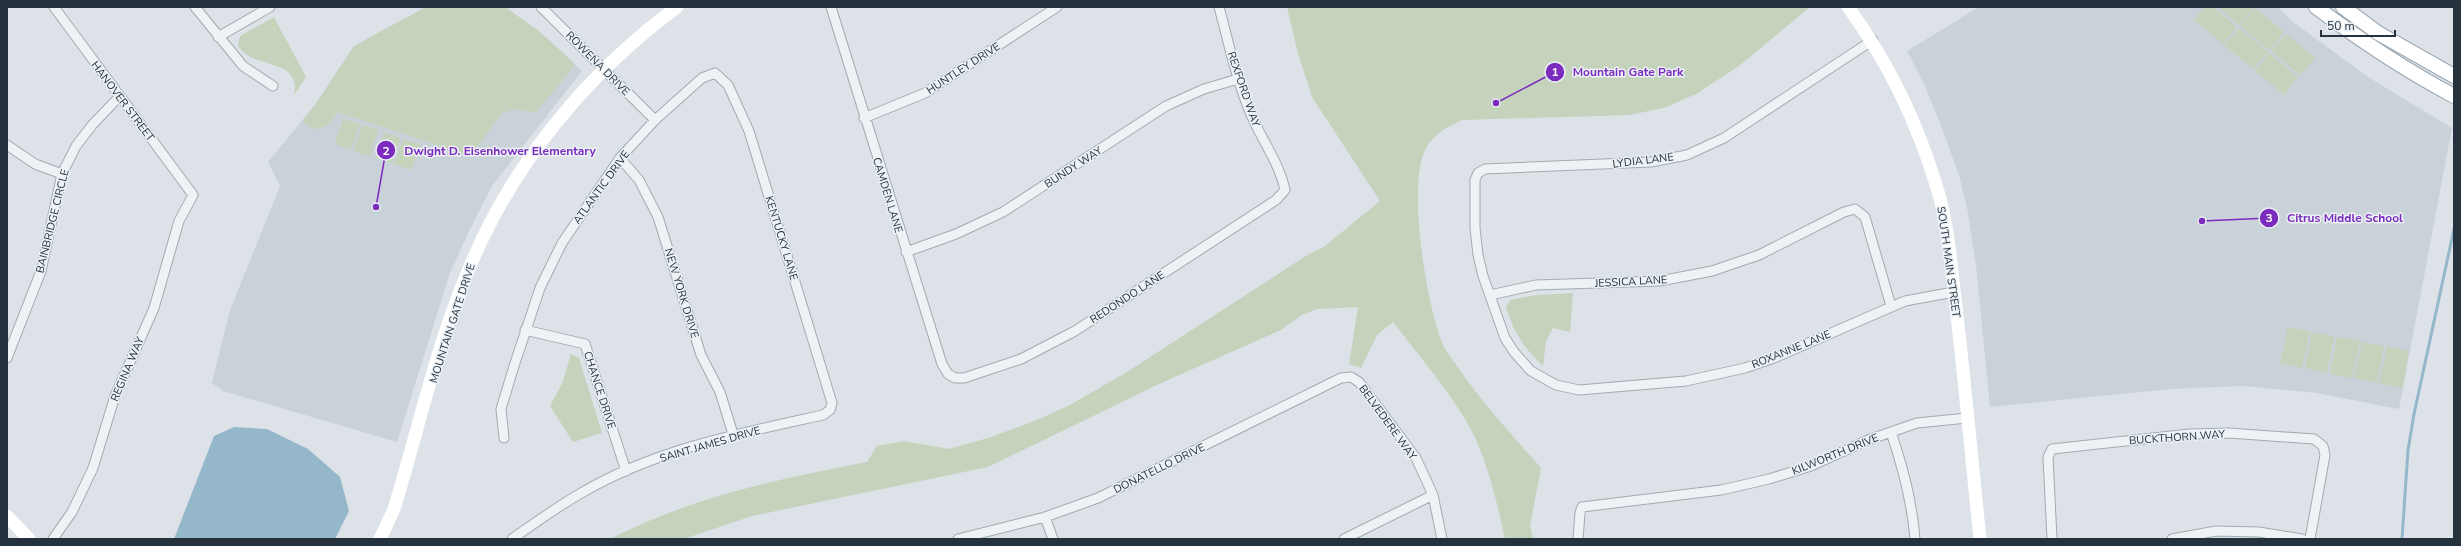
<svg xmlns="http://www.w3.org/2000/svg" width="2461" height="546" font-family="'Nunito Sans',sans-serif">
	<style>
		.built { fill: #cad2d9 }
		.green { fill: #c5d2bc }
		.water { fill: #94b7ca }
		.lines { fill: none; stroke-linecap: round; stroke-linejoin: round }
		.stream { stroke: #94b7ca; stroke-width: 3 }
		.minor-casing { stroke: #a1aab1; stroke-width: 11 }
		.primary-casing { stroke: #9ba9b4; stroke-width: 16 }
		.minor { stroke: #eff2f5; stroke-width: 9 }
		.secondary { stroke: #fff; stroke-width: 13 }
		.primary { stroke: #fff; stroke-width: 14 }
		.labels { text-anchor: middle; stroke-width: 3; stroke-linejoin: round; paint-order: stroke }
		.street-label { font-size: 11px; fill: #25323e; stroke: #ebf1f5 }
		.leader { fill: none; stroke: #7b2cbf; stroke-width: 1.5 }
		.callout-dot { fill: #7b2cbf; stroke: #ebf1f5; stroke-width: 1.5 }
		.mark-label { font-size: 12px; text-anchor: middle; font-weight: bold; fill: #fff }
		.callout-label { font-size: 12px; text-anchor: middle; font-weight: bold; fill: #7b2cbf; stroke: #ebf1f5; stroke-width: 3; stroke-linejoin: round; paint-order: stroke }
	</style>
	<rect width="100%" height="100%" fill="#dce2e7"/>
	<path class="built" d="M426,7H505L540,32L582,71L492,186L470,229L450,273L397,442L223,391L212,383L230,310L280,186L268,162L315,105L354,46Z
		M1979,7H2278L2293,22L2368,77L2452,128L2399,409L2316,393L2243,386L2172,389L1990,407L1976,265L1967,208L1959,175L1940,123L1925,86L1907,51Z"/>
	<path class="green" d="M426,7H505L540,32L574,63L573,68L535,113L516,109L502,113L471,156L337,112C332,122 325,129 313,129L302,121L315,105L354,46Z
		M1287,7H1810L1739,66L1696,94L1664,108L1629,115L1462,120C1447,127 1433,134 1425,150C1407,186 1427,310 1444,347C1448,355 1455,362 1459,369C1484,405 1513,436 1541,468L1530,526L1533,539H1505C1498,506 1490,473 1477,442C1461,404 1419,356 1393,322L1377,335L1361,368L1349,364L1358,307L1317,309L1300,316L1281,330L1159,384L988,467L752,516L684,539H610C695,496 775,480 867,462L877,446L904,441L949,449L988,438L1037,420L1068,406L1127,372L1309,254L1325,246L1380,201L1312,97L1297,50Z
		M2204,7H2213L2237,27L2223,44L2194,20Z
		M2218,7H2254L2239,25Z
		M2255,8L2284,32L2269,50L2240,26Z
		M274,17L306,77L294,95C302,56 251,71 238,45L240,36Z
		M2239,28L2268,52L2253,69L2224,45Z
		M2286,34L2315,58L2300,75L2271,51Z
		M2269,53L2298,77L2284,95L2255,71Z
		M343,119L360,124L351,150L335,144Z
		M362,125L378,130L370,156L353,151Z
		M384,132L401,138L392,163L376,158Z
		M403,139L420,144L411,170L394,164Z
		M1573,293L1570,332L1553,328L1546,341L1543,366C1523,347 1515,334 1506,308L1510,300L1537,295Z
		M2288,327L2310,331L2302,368L2280,363Z
		M2312,332L2334,336L2327,373L2305,368Z
		M2337,337L2360,341L2352,378L2330,374Z
		M2362,342L2384,346L2377,383L2354,378Z
		M2387,346L2409,351L2402,388L2379,383Z
		M571,354L579,358L602,433L573,442L550,406L562,384Z"/>
	<path class="water" d="M234,427L267,429L308,449L340,477L349,511L335,539H174L214,436Z"/>
	<g class="lines">
		<path class="stream" d="M2402,539L2408,450L2414,414L2454,229"/>
		<defs>
			<path id="minor" d="M195,7L243,66L273,86
				M541,7L655,120
				M831,7L942,364L948,374L955,378H964L1021,359L1075,331L1276,200L1285,190C1279,161 1258,135 1248,107C1235,75 1228,40 1219,7
				M218,37L270,7
				M1873,40L1724,138L1687,155L1651,162L1485,169L1478,173L1475,180V228L1478,255L1483,276L1505,338L1514,352L1531,371L1556,385L1579,390L1686,381L1745,368L1774,358L1905,301L1954,292
				M864,118L925,93L1057,7
				M7,145L35,164L62,174
				M620,158L639,180L658,217L701,355L720,392L733,434
				M906,252L956,234L1003,212L1166,106L1204,89L1238,79
				M1490,295L1536,285L1660,281L1712,271L1759,255L1844,212L1855,209L1865,217L1891,306
				M525,330L585,344L626,471
				M7,358L41,271L62,174L76,146L93,124L119,97
				M1891,432C1903,468 1912,501 1915,539
				M504,438L501,409L514,366L540,288L562,243L620,158L655,120L702,78L715,73L728,85L749,131L832,403L830,410L823,415C741,433 657,449 583,492C558,506 535,523 512,539
				M1045,517L1053,539
				M53,539L72,512L93,468L115,396L154,308L179,221L193,195L54,7
				M958,539L1045,517L1098,498L1341,378L1351,377L1359,382L1416,458L1433,495L1442,539
				M1344,539L1433,495
				M1578,539L1580,513L1582,507L1721,490L1769,479L1811,466L1868,440L1917,423L1967,418
				M2052,539L2048,457L2052,449L2190,434L2229,433L2314,439L2323,446L2325,455L2310,539
				M2172,539L2216,531L2259,532L2302,539"/>
			<path id="primary" d="M2316,7C2360,40 2405,70 2454,96
				M2343,7L2378,33L2454,76"/>
		</defs>
		<use href="#minor" class="minor-casing"/>
		<use href="#primary" class="primary-casing"/>
		<use href="#minor" class="minor"/>
		<path class="secondary" d="M1848,7C1889,63 1917,121 1937,188C1949,227 1951,267 1956,307C1965,384 1972,462 1980,539
			M7,516L29,539
			M380,539L394,509C419,428 437,342 471,264C514,162 588,73 677,7"/>
		<use href="#primary" class="primary"/>
	</g>
	<g class="labels">
		<g class="street-label">
			<text transform="translate(598 63) rotate(45)" y="4">ROWENA DRIVE</text>
			<text transform="translate(963 68) rotate(-33)" y="4">HUNTLEY DRIVE</text>
			<text transform="translate(1244 89) rotate(71)" y="4">REXFORD WAY</text>
			<text transform="translate(123 101) rotate(53)" y="4">HANOVER STREET</text>
			<text transform="translate(1643 160) rotate(-7)" y="4">LYDIA LANE</text>
			<text transform="translate(1073 167) rotate(-33)" y="4">BUNDY WAY</text>
			<text transform="translate(601 187) rotate(-54)" y="4">ATLANTIC DRIVE</text>
			<text transform="translate(888 195) rotate(73)" y="4">CAMDEN LANE</text>
			<text transform="translate(52 221) rotate(-76)" y="4">BAINBRIDGE CIRCLE</text>
			<text transform="translate(782 238) rotate(73)" y="4">KENTUCKY LANE</text>
			<text transform="translate(1949 262) rotate(82)" y="4">SOUTH MAIN STREET</text>
			<text transform="translate(1631 281) rotate(-3)" y="4">JESSICA LANE</text>
			<text transform="translate(682 293) rotate(73)" y="4">NEW YORK DRIVE</text>
			<text transform="translate(1127 297) rotate(-33)" y="4">REDONDO LANE</text>
			<text transform="translate(452 323) rotate(-72)" y="4">MOUNTAIN GATE DRIVE</text>
			<text transform="translate(1791 349) rotate(-22)" y="4">ROXANNE LANE</text>
			<text transform="translate(127 369) rotate(-67)" y="4">REGINA WAY</text>
			<text transform="translate(600 390) rotate(72)" y="4">CHANCE DRIVE</text>
			<text transform="translate(1388 422) rotate(54)" y="4">BELVEDERE WAY</text>
			<text transform="translate(2177 437) rotate(-4)" y="4">BUCKTHORN WAY</text>
			<text transform="translate(710 444) rotate(-16)" y="4">SAINT JAMES DRIVE</text>
			<text transform="translate(1835 454) rotate(-22)" y="4">KILWORTH DRIVE</text>
			<text transform="translate(1159 468) rotate(-26)" y="4">DONATELLO DRIVE</text>
		</g>
	</g>
	<path class="leader" d="M1496 103L1555 72M376 207L386 150M2202 221L2269 218"/>
	<g class="callout-dot">
		<circle cx="1496" cy="103" r="4"/>
		<circle cx="376" cy="207" r="4"/>
		<circle cx="2202" cy="221" r="4"/>
		<circle cx="1555" cy="72" r="10"/>
		<circle cx="386" cy="150" r="10"/>
		<circle cx="2269" cy="218" r="10"/>
	</g>
	<g class="mark-label">
		<text x="1555" y="76">1</text>
		<text x="386" y="155">2</text>
		<text x="2269" y="222">3</text>
	</g>
	<g class="callout-label">
		<text x="1628" y="76">Mountain Gate Park</text>
		<text x="500" y="155">Dwight D. Eisenhower Elementary</text>
		<text x="2345" y="222">Citrus Middle School</text>
	</g>
	<rect width="2461" height="546" fill="none" stroke="#25323e" stroke-width="16"/>
	<path d="M2321 30v6h74v-6" fill="none" stroke="#25323e" stroke-width="2"/>
	<text x="2327" y="30" font-size="12" fill="#25323e" stroke="#ebf1f5" stroke-width="3" paint-order="stroke">50 m</text>
</svg>
